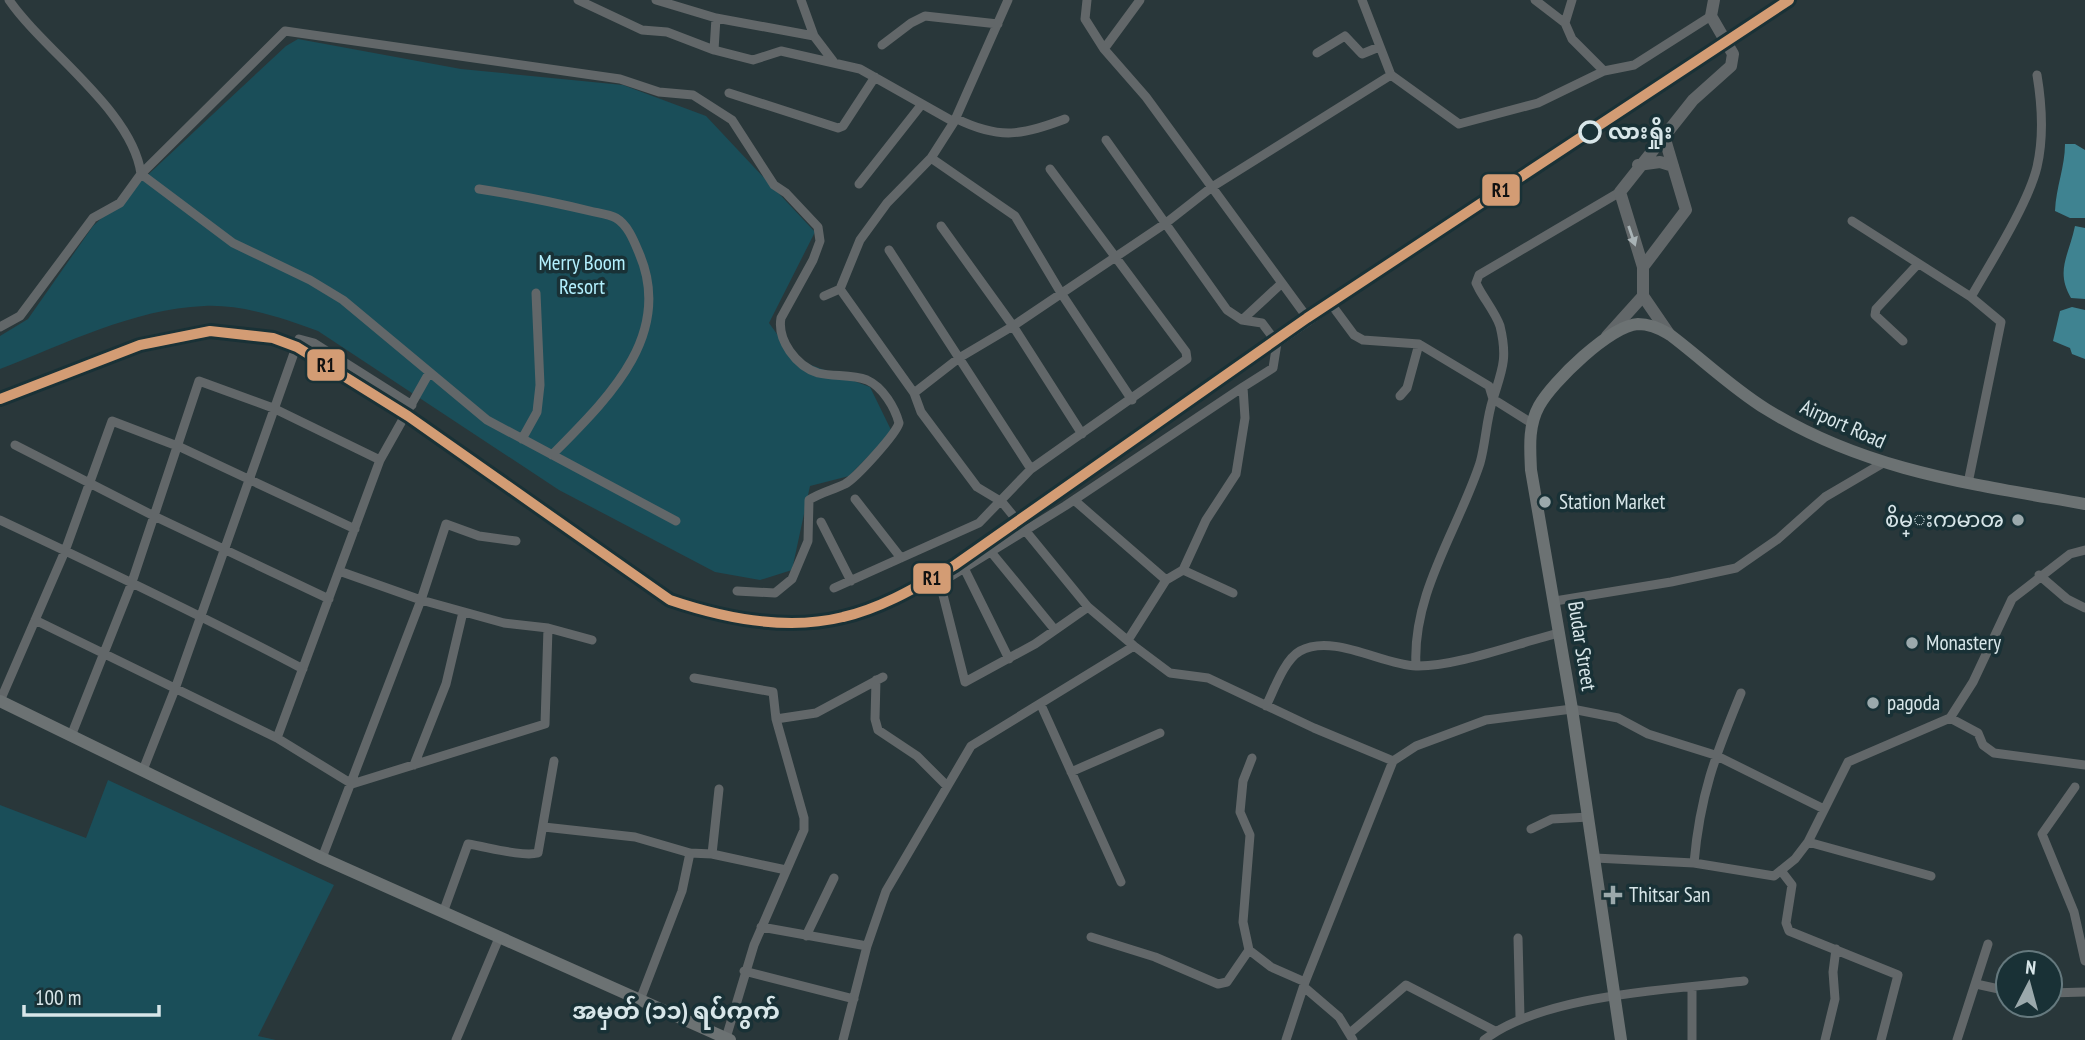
<svg xmlns="http://www.w3.org/2000/svg" width="2085" height="1040" font-family="'PT Sans Narrow','Noto Sans Myanmar',sans-serif">
	<style>
		.green { fill: #1a4e59 }
		.water { fill: #3f8391 }
		.lines { fill: none; stroke-linecap: round; stroke-linejoin: round }
		.minor { stroke: #626769; stroke-width: 9 }
		.tertiary { stroke: #626769; stroke-width: 12 }
		.secondary { stroke: #6c7273; stroke-width: 12 }
		.rail-1-casing { stroke: #193136; stroke-width: 16 }
		.rail-1 { stroke: #d39c74; stroke-width: 10 }
		.oneway { fill: #a9b3b6 }
		.stop-dot { fill: #193136; stroke: #d8e6e9; stroke-width: 3.5 }
		.poi-dot { fill: #9ba9ac; stroke: #193136; stroke-width: 2.5 }
		.labels { text-anchor: middle; stroke-width: 7; stroke-linejoin: round; paint-order: stroke }
		.stop-label { font-size: 21px; font-weight: bold; fill: #d8e6e9; stroke: #193136; text-anchor: start }
		.park-label { font-size: 21px; fill: #b3f0fe; stroke: #193136 }
		.street-label { font-size: 21px; fill: #d8e6e9; stroke: #193136 }
		.poi-label { font-size: 21px; fill: #d8e6e9; stroke: #193136; text-anchor: start }
		.quarter-label { font-size: 24px; font-weight: bold; fill: #d8e6e9; stroke: #193136 }
		.line-badge { stroke: #193136; stroke-width: 2.5 }
		.pale-badge-label { font-size: 19px; text-anchor: middle; font-weight: bold; fill: #111 }
	</style>
	<rect width="100%" height="100%" fill="#29373a"/>
	<path class="green" d="M298,39L461,69L623,85L706,116L815,232L769,323L795,359L870,387L892,432L849,476L810,486L792,570L760,580L715,572L559,490L318,331C283,318 242,304 204,306C133,309 65,344 0,369V336L28,319L93,226L286,46Z
		M108,780L334,885L258,1036L276,1040H0V805L86,838Z"/>
	<path class="water" d="M2065,144H2075L2085,150V218H2070L2055,211C2056,187 2065,167 2065,144Z
		M2075,226L2085,228V299L2071,298C2055,271 2069,255 2075,226Z
		M2072,307L2085,310V359L2072,354L2070,348L2053,341L2060,311Z"/>
	<g class="lines">
		<path class="minor" d="M578,0L642,30L667,32L714,50L716,18
			M656,0L716,18L814,36
			M801,0L814,36L833,61
			M1087,0L1085,19L1104,49L1146,97L1309,320
			M1362,0L1391,75L1459,124L1538,103L1604,71L1634,65L1711,16
			M1535,0L1565,23
			M1572,0L1565,23L1572,39L1604,71
			M882,45L911,23L925,16L998,24
			M1104,49L1140,0
			M714,50L753,60L781,51L860,69L954,122L1008,0
			M1317,53L1345,36L1362,54L1379,47
			M1391,75L1212,187L1166,223L1013,326L959,358L914,393L921,412L977,487L1002,502L1088,607L1134,646L1170,673L1208,678L1314,728L1393,761
			M729,93L838,128L843,126L875,77
			M957,119C1000,140 1023,135 1065,119
			M1106,140L1227,310L1242,320L1262,323L1277,343
			M931,158L1015,216L1061,293L1132,400
			M859,184L922,104
			M479,189C517,195 553,202 590,211C598,213 609,214 616,218C628,225 634,241 639,253C675,336 606,400 552,455
			M1852,221L1971,297L2001,322L1968,483
			M941,226L1013,326L1082,434
			M889,250L1031,469
			M840,289L914,393
			M824,296L840,289L860,240L887,203L931,158L954,122
			M1971,297C1991,262 2028,204 2037,167C2044,137 2042,105 2037,75
			M1242,320L1282,283
			M0,327L20,316L93,218L120,203L141,174C133,111 44,51 9,0
			M1903,341L1875,315L1876,309L1917,265
			M1400,396L1407,388L1419,344
			M522,439L537,412L540,385L536,293
			M15,445L154,516L329,599
			M855,499L901,558
			M1074,500L1166,580
			M0,520C102,568 203,616 303,669
			M676,521L487,420L343,300L310,280L233,243L141,174L285,31L620,79L659,92L693,95L732,120L774,185L786,193L818,227L820,241L813,260L781,318C777,340 796,366 818,373C834,377 851,374 867,380C883,387 895,408 899,423C896,434 856,478 845,484C833,490 821,492 809,500L808,541L792,579L775,593L737,591
			M821,522L851,581
			M991,552L1055,630
			M964,568L1009,659
			M1183,570L1233,593
			M339,571L421,600L504,623L548,628L592,640
			M2039,575L2067,599L2085,608
			M834,588L979,523L1031,469L1187,359L1186,352L1050,169
			M1555,601L1671,582L1736,568L1778,539L1825,497L1883,463
			M1088,607L1035,644L965,682L940,583L1065,506L1243,387
			M35,620L277,738L352,784L545,724L548,628
			M1128,640L1166,580L1183,570L1206,520L1236,474L1245,418L1243,387L1273,368L1277,343L1329,307L1334,308L1354,335L1363,340L1419,344L1489,386L1493,399L1533,424
			M1416,666C1412,593 1458,530 1480,463C1486,442 1486,420 1493,399C1502,370 1508,359 1500,326C1496,314 1485,300 1479,289L1476,283L1479,275L1620,192
			M694,678L773,692L776,719L804,818V830L754,945L726,1038
			M876,680L875,719L878,730L917,756L946,785
			M0,701L65,551L112,421L180,447L355,529
			M1041,705L1121,882
			M1266,706C1274,690 1284,660 1300,651C1333,633 1383,665 1416,666C1456,667 1518,643 1559,633
			M1950,718L1978,733L1983,745L1994,753L2085,765
			M776,719L816,713L883,677
			M71,736L131,585L199,381L273,408L380,460
			M277,738L380,460L429,373
			M1252,758L1243,781L1240,812L1250,835L1243,922L1249,950L1271,967L1305,982
			M414,765L446,684L463,612
			M143,770L175,689L299,339L314,343L412,405
			M1071,772L1160,733
			M2075,787L2042,834L2074,912L2085,961
			M544,827L635,837L690,853L712,854L786,870
			M1531,829L1552,819L1589,817
			M1808,842L1931,876
			M712,854L719,789
			M322,858L421,600L446,524L479,536L516,541
			M1595,858L1694,863L1774,876L1795,859L1808,842L1848,762L1950,718L1973,682L2012,599L2070,554L2085,550
			M1694,863C1700,795 1715,756 1741,693
			M1782,872L1792,885L1786,923L1789,931L1898,975L1881,1040
			M444,910L468,844C488,847 522,857 538,853L554,761
			M761,927L867,946
			M806,936L834,878
			M1091,937L1155,957L1218,984L1227,982L1249,950
			M1518,938L1520,1017
			M744,971L854,999
			M1976,984L2008,991
			M1304,987L1339,1017L1353,1040
			M2050,993L2085,992
			M640,1000L682,891L690,853
			M1350,1033L1406,985L1495,1031
			M456,1040L499,938
			M843,1040L867,946L886,891L971,746L1134,646
			M1286,1040L1305,982L1393,761L1416,746L1486,720L1572,709L1618,718L1648,734L1715,755L1824,809
			M1484,1040C1544,994 1669,990 1744,981
			M1692,1040V987
			M1825,1040L1835,999L1833,972L1836,949
			M1957,1040L1988,944"/>
		<path class="tertiary" d="M1638,165L1660,162L1673,166
			M1643,267L1686,210L1664,136
			M1643,296L1669,334
			M1607,336L1643,296V267L1620,192L1693,100L1731,66L1733,54L1711,16L1714,0"/>
		<path class="secondary" d="M0,701L322,858L730,1040
			M1621,1040L1572,709L1531,470C1530,448 1528,426 1539,406C1552,382 1611,325 1638,324C1650,324 1659,328 1669,334C1701,358 1732,388 1766,409C1866,471 1972,484 2085,504"/>
		<defs>
			<path id="rail-1" d="M0,399L140,345L210,331L273,338L297,347L408,416L670,600C723,618 787,631 843,617C883,608 920,585 955,565L1307,318L1789,0"/>
		</defs>
		<use href="#rail-1" class="rail-1-casing"/>
		<use href="#rail-1" class="rail-1"/>
	</g>
	<defs><path id="oneway-solid" d="M-6-.8H1V-3.2L6.5 0L1 3.2V.8H-6Z" transform="scale(1.75)"/></defs>
	<use class="oneway" href="#oneway-solid" transform="translate(1632 236) rotate(71)"/>
	<circle class="stop-dot" cx="1590" cy="132" r="10"/>
	<g class="poi-dot">
		<circle cx="1545" cy="502" r="7"/>
		<circle cx="2018" cy="520" r="7"/>
		<circle cx="1912" cy="643" r="7"/>
		<circle cx="1873" cy="703" r="7"/>
		<path d="M1609.5 884.5h7v7h7v7h-7v7h-7v-7h-7v-7h7z"/>
	</g>
	<g class="labels">
		<g class="stop-label">
			<text x="1608" y="139">လားရှိုး</text>
		</g>
		<g class="park-label">
			<text x="582" y="270">Merry Boom<tspan x="582" dy="24">Resort</tspan></text>
		</g>
		<g class="street-label">
			<text transform="translate(1843 424) rotate(24)" y="7">Airport Road</text>
			<text transform="translate(1582 646) rotate(81)" y="7">Budar Street</text>
		</g>
		<g class="poi-label">
			<text x="1559" y="509">Station Market</text>
			<text x="2004" y="527" text-anchor="end">စိမ္းကမာၻ</text>
			<text x="1926" y="650">Monastery</text>
			<text x="1887" y="710">pagoda</text>
			<text x="1629" y="902">Thitsar San</text>
		</g>
		<g class="quarter-label">
			<text x="676" y="1019">အမှတ် (၁၁) ရပ်ကွက်</text>
		</g>
	</g>
	<g class="line-badge">
		<rect x="1481" y="173" width="40" height="34" rx="7" fill="#d39c74"/>
		<rect x="306" y="348" width="40" height="34" rx="7" fill="#d39c74"/>
		<rect x="912" y="562" width="40" height="33" rx="7" fill="#d39c74"/>
	</g>
	<g class="pale-badge-label">
		<text x="1501" y="197">R1</text>
		<text x="326" y="372">R1</text>
		<text x="932" y="585">R1</text>
	</g>
	<g transform="translate(2029 984) rotate(6)"><circle r="33" fill="#193136" stroke="#65797e" stroke-width="2"/>
	<path d="M0-5L12 26L0 18L-12 26Z" fill="#9ba9ac"/>
	<text y="-10" font-size="19" font-weight="bold" text-anchor="middle" fill="#d8e6e9">N</text>
	</g>
	<path d="M24 1005v10h135v-10" fill="none" stroke="#d8e6e9" stroke-width="3.5"/>
	<text x="35" y="1005" font-size="21" fill="#d8e6e9" stroke="#193136" stroke-width="5" paint-order="stroke">100 m</text>
</svg>
